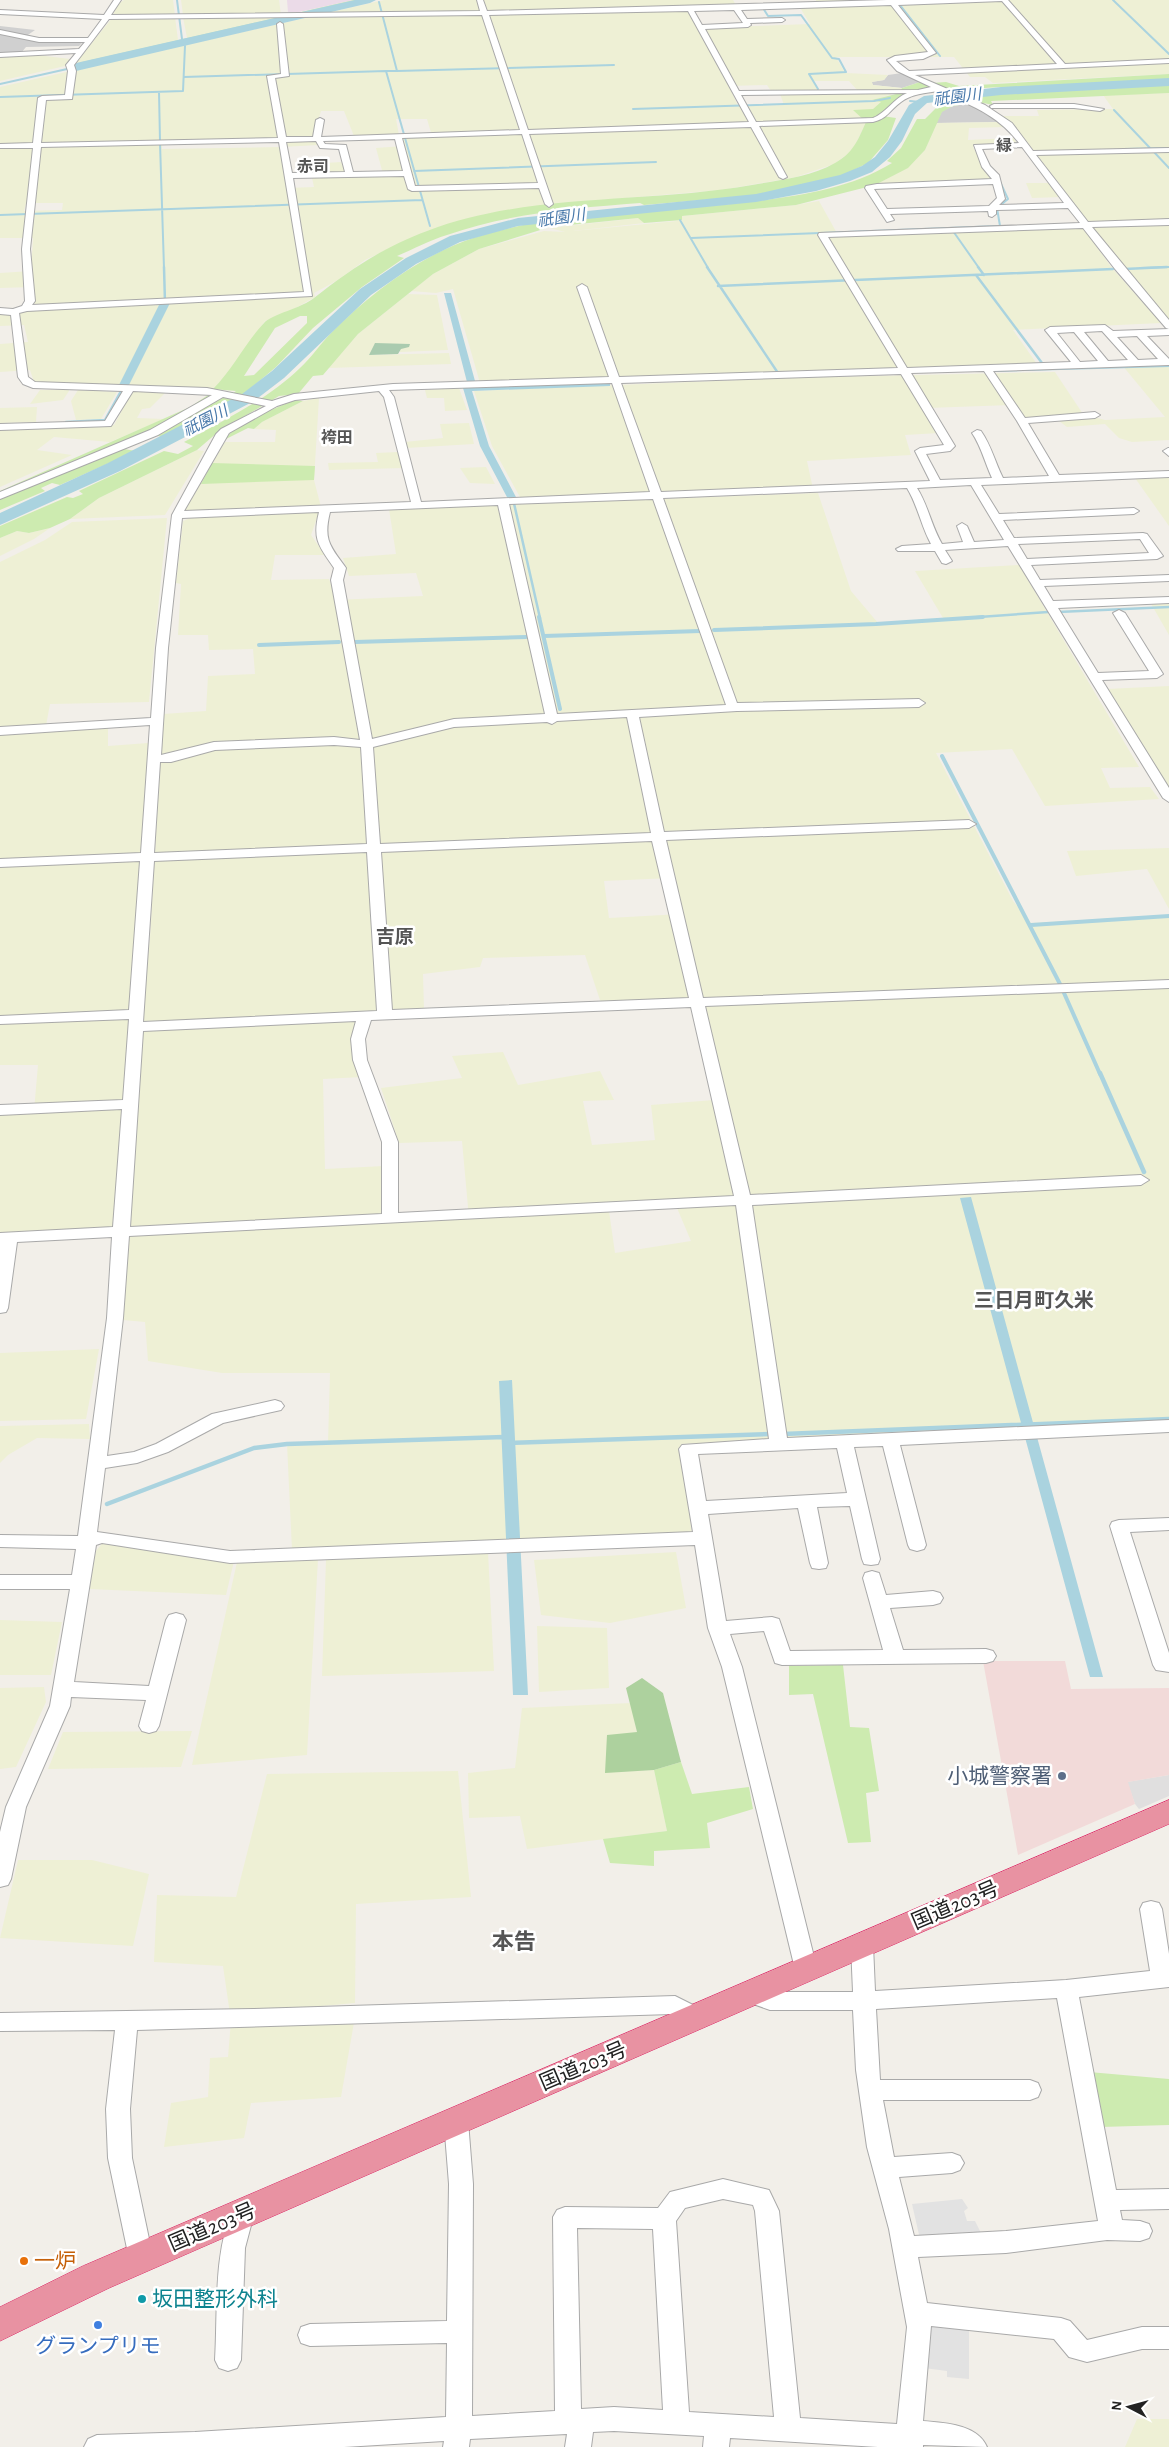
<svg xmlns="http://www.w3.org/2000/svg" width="1169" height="2447" font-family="'Alegreya Sans','Noto Sans JP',sans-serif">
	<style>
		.residential { fill: #e0dfdf }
		.commercial { fill: #f2dad9 }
		.industrial { fill: #ebdbe8 }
		.religious { fill: #d0d0d0 }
		.farmland { fill: #eef0d5; fill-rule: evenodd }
		.grass { fill: #cdebb0; fill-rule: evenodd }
		.forest { fill: #add19e }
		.cemetery { fill: #aacbaf }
		.parking { fill: #e2e2e2 }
		.water { fill: #aad3df }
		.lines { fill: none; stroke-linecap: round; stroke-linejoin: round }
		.stream-far3 { stroke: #aad3df; stroke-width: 2 }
		.stream-far2 { stroke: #aad3df; stroke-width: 2.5 }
		.stream-far1 { stroke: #aad3df; stroke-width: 4 }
		.stream { stroke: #aad3df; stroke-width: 4.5 }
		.river { fill: #aad3df; fill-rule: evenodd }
		.minor-casing { stroke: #a9a9a9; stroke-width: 2 }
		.highway-casing { stroke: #dc2a67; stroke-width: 1 }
		.minor { fill: #fff; fill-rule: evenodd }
		.highway { fill: #e892a2; fill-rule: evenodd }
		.service-dot { fill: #5c6f8a; stroke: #fff; stroke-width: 2 }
		.food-dot { fill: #e8710a; stroke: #fff; stroke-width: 2 }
		.culture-dot { fill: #0f9aa8; stroke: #fff; stroke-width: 2 }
		.shop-dot { fill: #3f7fe0; stroke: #fff; stroke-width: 2 }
		.labels { text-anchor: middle; stroke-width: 5; stroke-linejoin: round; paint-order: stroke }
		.far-water-label { font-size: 16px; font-style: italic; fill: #4a7aab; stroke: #fff }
		.far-neighbourhood-label { font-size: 16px; font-weight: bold; fill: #555; stroke: #fff }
		.neighbourhood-label { font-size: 19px; font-weight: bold; fill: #555; stroke: #fff }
		.quarter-label { font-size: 20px; font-weight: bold; fill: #555; stroke: #fff }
		.near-service-label { font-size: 21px; fill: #4e5e75; stroke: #fff; text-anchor: end }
		.near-street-label { font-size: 21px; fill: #222; stroke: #fff }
		.near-food-label { font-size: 21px; fill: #c56008; stroke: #fff; text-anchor: start }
		.near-culture-label { font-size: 21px; fill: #0d838f; stroke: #fff; text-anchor: start }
		.near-shop-label { font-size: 21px; fill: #366cbe; stroke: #fff }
		.near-neighbourhood-label { font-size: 22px; font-weight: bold; fill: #555; stroke: #fff }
	</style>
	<rect width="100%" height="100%" fill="#f2efe9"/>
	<path class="residential" d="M1169,1775V1796L1139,1809L1135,1804L1127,1782Z"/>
	<path class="commercial" d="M983,1661H1065L1071,1689L1169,1688V1775L1128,1782L1135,1804L1018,1855Z"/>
	<path class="industrial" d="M287,0H354L299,12H288Z"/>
	<path class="religious" d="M0,26L35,30L25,37L84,41L79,46L26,47L21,53L0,54Z
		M902,73L920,82L902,88L873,85L871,82L884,80L888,75Z
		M965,104L979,109L1001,122L936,123L942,111L953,106Z"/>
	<path class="farmland" d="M124,0H173L175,15H113L118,4Z
		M181,0H279L281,15H183Z
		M384,0H733L737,7L688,8L698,28L810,24L799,6H815L816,0H1169V74L993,83L985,77H970L954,57H836L845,73L888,75L884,80L872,82L873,85L902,88L903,91L873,100L882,102L873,109L852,151L834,164L796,177L721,190L553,204L486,214L427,231L365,260L338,280L314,293L315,297L294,309L265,321L228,374L213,389L54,385L34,382L30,370L0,372V344L28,342L24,325L0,326V313L22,312L35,306L32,287L0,288V273L31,271L33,238H0V87ZM813,81H849L857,90L820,91ZM767,85L771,91H779L784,105L738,106L729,86ZM321,111H344L354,136L399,135L396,119H427L432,136L402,138L403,146L376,148L383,174L347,175L341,162L309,164L314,187L288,188L282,147L318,145L313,138ZM280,141L281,147L162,149V143ZM63,203L62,210L24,211L26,203Z
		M113,17H175L178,40L0,81V54L21,53L78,60Z
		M183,17H278L187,38Z
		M1169,93V320L1125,270L1014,125L1003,116H1039L1037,110L1113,109L1103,95Z
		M1001,122L1005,127L969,128L968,140L1013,138L1019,145L973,147L992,180L875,185L907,168L925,150L936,123Z
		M1026,183H1050L1061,197L1032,198Z
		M819,201L838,235L1081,225L1112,268L1161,323L1013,330L1037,364L480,383L453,289L436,293L411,291L433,274L479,249L544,231L565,232L550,228L639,218L644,223L573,231L677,221L682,220V216L796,205Z
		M408,294L437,295L448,350L400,352V349L369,355L449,353L451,364L328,368L358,334Z
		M1169,364V440L1132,442L1119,438L1105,424L1067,427L1055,418L1020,419L1011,405L927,408L939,433L905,435L911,455L807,461L813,489L521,499L492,446L474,391L787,378L1055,372L1083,414L1105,420L1165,417L1122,365Z
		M459,388L467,410L445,411L444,398H427L425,390Z
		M40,390H69V391L63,400L30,404Z
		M78,390L117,392L101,419L76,420L71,401Z
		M132,392H166L150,408L142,409L137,418L164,419L110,442L54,437L37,450L72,455L0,487V429L114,425Z
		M319,398L314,480L321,507L192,513L184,511L225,442H275L276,430L254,429L262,422L303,401Z
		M37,407L36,422L0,423V408Z
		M469,423L474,444L406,448L405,442L443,438L440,424Z
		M197,450L204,451L165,515L70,519L99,498Z
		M398,452L404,468L329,470L328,463L378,462L376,453Z
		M486,467L495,484L470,483L460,468Z
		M1169,477V526L1135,478Z
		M818,493L851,591L878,623L943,618L915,571L1019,565L1139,767L1101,768L1110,788L1150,787L1159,799L1045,806L1012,749L936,753L1013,901L1031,923L1169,915V1421L681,1444L692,1534L292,1550L287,1444L328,1443L330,1373H222L148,1361L145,1322L123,1320L126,1229L0,1235V1114L34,1111L38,1065H0V562L45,540L72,522L167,518L149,702L50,704L45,731L108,727V746L148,743L124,1106L141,1024L150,938L163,714L206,711L208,676L255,674L253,649L209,650L208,635H178L181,584L176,583L183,521L193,517L319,512L311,535L325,555H275L271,580L329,579L337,600L423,596L416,573L349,576L343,558L396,554L389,509ZM671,878L681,914L609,918L604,881ZM585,955L601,1003L691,1000L714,1100L651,1105L655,1140L592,1145L583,1101L614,1100L600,1071L518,1085L503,1052L452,1056L462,1078L381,1088L399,1143L462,1141L469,1218L385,1222L384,1166L325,1169L323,1079L362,1077L351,1041L362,1014L424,1009L423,974L480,967L483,958ZM677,1208L691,1241L615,1253L609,1211Z
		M50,528L34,539L0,556V538L17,531L29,533Z
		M1169,601V635L1150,602Z
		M1169,686V789L1107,689Z
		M1169,848V909L1147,869L1076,876L1067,851Z
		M99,1349L86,1419L0,1421V1353Z
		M89,1424L90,1439L37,1438L8,1455L0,1463V1426Z
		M104,1541L234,1561L226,1595L89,1589L96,1551Z
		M488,1552L494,1671L322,1676L326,1560Z
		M676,1552L686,1608L610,1623L541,1615L534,1560Z
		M318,1559L307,1755L192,1765L237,1562Z
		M0,1620L62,1622L51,1675H0Z
		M537,1626L607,1628L609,1688L539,1692Z
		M44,1687L46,1702L16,1767L0,1769V1688Z
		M631,1703L637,1732L605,1772L654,1770L667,1831L527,1849L520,1816L469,1818L468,1773L515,1768L522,1708Z
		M192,1731L181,1767L48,1769L63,1732Z
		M458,1771L471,1897L356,1904L355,2003L230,2014L223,1966L154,1962L157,1895L236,1897L267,1774Z
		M18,1860H92L149,1874L133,1946L0,1938Z
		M356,2011L341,2097L251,2103L244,2138L164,2147L171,2103L208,2097L210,2058L228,2057L231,2021Z
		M1137,2419H1169V2447H1125Z"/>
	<path class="grass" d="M354,0H362L83,64L82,62Z
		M1169,74V80L1005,89L1000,87L953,90L932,83L946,82L959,86Z
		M920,82L937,88C910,93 898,92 882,116L896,118L888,140L868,163L844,175L772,194L644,205L640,203C575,208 510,213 447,235C430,240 414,249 397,256L404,258L362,287L313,328L276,367L245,393L165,438L148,433L112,447L136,451L60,485L52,483L41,488L45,491L0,510V491L190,407L208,395L227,398L236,391L213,389C233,369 245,343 264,323C272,314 302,308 314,298C351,269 382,248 427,231C530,192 644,204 752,185C779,180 811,177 835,163C853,153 858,140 866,122L853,110L873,109L881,102L872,100L900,93L902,88ZM300,316H307V323L254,375L244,376L275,328Z
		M1169,85V93L991,101L993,105L969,100L960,101L965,104L953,106L942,112L925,150L908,168L875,185L796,205L682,216V220L644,223L638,218L550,227L479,249L433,274L358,334L323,375L313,376L298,394L279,396L218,432L197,450L99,498L70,519L50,528L29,533L17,531L0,538V526L67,497L73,498L83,494L79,491L164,451L178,454L193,446L184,442C224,420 267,400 300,368C312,357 321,343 332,332C371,293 422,254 476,237C566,209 664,213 757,201C804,195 851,188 892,163L887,161L901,148L917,119H925L937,107L958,101L955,98L1011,92Z
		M294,400L303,401L262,422L254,429L248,428L226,439C235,422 276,409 294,400Z
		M212,463L315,466L314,480L201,484Z
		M843,1665L850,1727L869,1728L879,1791L866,1793L871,1842L848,1843L813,1694L789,1695V1666Z
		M681,1762L692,1794L749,1787L753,1809L707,1823L710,1848L654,1851V1866L610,1863L603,1839L667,1831L654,1770Z
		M1089,2072L1169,2079V2125L1101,2127Z"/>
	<path class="forest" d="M642,1678L663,1693L681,1762L654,1770L605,1773L607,1735L637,1732L626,1688Z"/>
	<path class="cemetery" d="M375,343L410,344L409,347L401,349L398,354L369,355Z"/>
	<path class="parking" d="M962,2199L968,2208L964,2211L967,2221H975L982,2235L920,2239L912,2204Z
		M927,2318L969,2322V2379L947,2377V2371L924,2368Z"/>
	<path class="water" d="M444,293H451L475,381L467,382Z
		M160,303H170L128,387H118Z
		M1169,364V367L993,372L991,370Z
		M610,383V386L472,391L489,446L517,499H508L480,446L463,388Z
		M971,1197L1103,1677H1090L960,1198Z
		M512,1380L528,1695H513L499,1381Z"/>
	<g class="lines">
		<path class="stream-far3" d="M177,0L182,39
			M896,0L940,56
			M1113,0L1169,54
			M379,2L397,71H386L430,226
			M759,8H763L768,16L801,15L832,58L839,59L846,72L809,74L818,89
			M397,71L614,65
			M184,77L386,71
			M0,84L76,67
			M159,92L160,141
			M0,97L183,91L185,46
			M910,101L920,102
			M633,109L874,101L890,98
			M1114,110L1150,148
			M160,143L164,268
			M1124,149L1169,148
			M1154,152L1169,168
			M414,171L656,162
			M0,215L422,200
			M680,220L708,268
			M953,231L979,268
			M691,238L1000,226L997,208L1008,199L996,173
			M1140,268L1169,267"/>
		<path class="stream-far2" d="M164,267L165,303
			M707,267L780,376
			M978,267L984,275
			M1125,269L1167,267
			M976,275L1042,363
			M718,286L1113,269
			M66,422L105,420L121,391
			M513,499L540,618
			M1058,612L1169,607
			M965,618L1048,612"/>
		<path class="stream-far1" d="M539,617L560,709
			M714,630L876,624L983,617
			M544,636L700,631
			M355,642L526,637
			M259,645L339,642
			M942,756L1061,986
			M1031,925L1169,916
			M1064,993L1100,1074"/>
		<path class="stream" d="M1100,1073L1144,1172
			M783,1434L1169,1419
			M107,1504L254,1448L287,1444L504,1437L507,1443L771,1434"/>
		<path class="river" d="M355,0H376L370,3L76,71L70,67L76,63Z
			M1169,78V86L1001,95L927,103L915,114L902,141L890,157L872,172L850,181L816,191L756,202L518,226L460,242L416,264L371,295L284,378L254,401L120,471L0,525V513L108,463L242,394L272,371L360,289L406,258L450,236L518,218L756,194L840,175L862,166L875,157L888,141L909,105L924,96L1001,87Z"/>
		<defs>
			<path id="minor" d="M114,0H121L111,15L480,11L477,0H483L487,11L887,0H1008L1065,64L1169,59V63L915,75L985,105L1012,123L1033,151L1169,148V152L1036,155L1088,222L1169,219V225L1092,227L1169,320V329L1166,328L1115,269L1083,228L828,237L907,368L1071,362L1045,330L1050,327L1105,325L1113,331L1169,329V335L1147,336L1169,359V365L993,371L1025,418L1095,412L1100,415L1095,418L1028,423L1059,475L1169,471V477L981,485L999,514L1134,508L1139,511L1134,514L1003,520L1014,538L1143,533L1147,534L1163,556L1157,559L1031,565L1040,580L1169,575V581L1044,586L1053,601L1169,597V603L1058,608L1098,673L1149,671L1113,613L1119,610L1125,613L1163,674L1157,678L1102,680L1169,788V802L1163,798L1008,546L945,550L952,561L946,564L942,563L935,551H898L896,549L902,546L931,544C921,526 918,506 907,488L663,498L737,703L919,699L925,703L919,707L737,711L639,717L664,832L969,820L976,824L969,828L666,840L703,998L1169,980V988L705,1006L750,1195L1141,1175L1149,1180L1141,1185L752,1205L787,1438L1169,1420V1432L900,1445L926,1545L924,1549L917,1551L910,1549L908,1545L883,1446L854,1447L880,1559L878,1564L871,1565L864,1564L862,1559L850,1506L817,1507L828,1563L826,1568L819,1569L812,1568L810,1563L798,1508L708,1514L726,1621L772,1617L779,1619L790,1651L883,1650L863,1578L865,1573L872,1571L879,1573L886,1595L933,1591L940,1593L943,1598L940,1603L933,1605L890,1608L903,1650L986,1649L993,1651L996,1656L993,1661L986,1663L782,1665L775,1663L764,1631L730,1634L742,1667L817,1969L814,1975L806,1978L798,1975L795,1969L722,1667L708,1628L695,1545L230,1563L102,1543L96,1545L74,1682L149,1686L166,1620L169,1615L176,1613L183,1615L186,1620L159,1726L156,1731L149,1733L142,1731L139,1726L146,1700L71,1697L70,1706L26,1807L11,1879L8,1885L0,1887V1832L6,1807L50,1706L70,1589H0V1575H72L76,1549L0,1547V1535L78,1536L107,1318L112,1237L17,1242L8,1308L6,1312L0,1313V1233L113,1227L122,1109L0,1115V1105L123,1100L129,1019L0,1024V1016L129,1010L140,861L0,867V859L141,853L150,725L0,735V727L151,718L156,648L172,515L216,434L221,429L266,406L223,397L158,435L0,499V492L150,430L212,395L133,391L111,426L0,430V424L105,421L123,391L33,388L23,384L18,377L11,315L0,314V308L13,309L22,306L25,301L22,249L33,148H0V144L33,143L38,98L42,96L65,95L68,71L66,65L76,53L0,57V53L79,49L85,42H39L0,34V30L39,38H88L102,19L0,14V10L104,15ZM1002,1L1057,64L909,71L896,61L923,59L936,53L898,5ZM891,5L928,52L895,56L887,60L897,71L931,87L918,90L739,91L705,29L748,27L751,25L750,23L782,22L785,20L782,18L747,19L741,10ZM734,10L743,23L702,25L694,11ZM688,11L749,122L528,130L489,15ZM482,15L520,130L321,137L324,120L320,118L316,120L313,137H286L275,78L289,76L283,24L280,22L277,24L281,74L267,76L278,138L41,143L46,100L72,99L76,71L74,65L109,19ZM938,91C970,105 997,114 1019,143L974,145L982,167L992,179L877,184L866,186L865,188L887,222L894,220L890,214L988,211L989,216L992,217L996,214V210L1068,208L1080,223L819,233L818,235L898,368L619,377L587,287L582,284L577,287L609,377L393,384L294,394L272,401L207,388L35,382L28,377L19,313L27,311L312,296L293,178L404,176L408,189L412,191L539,188L545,204L549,207L553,204L529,134L751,127L779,177L783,179L787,177L759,126L873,122C887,119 890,110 901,102C911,94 926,93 938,91ZM907,93C893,99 886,113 873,118L756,122L741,95ZM522,134L538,183L415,186L402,138ZM395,139L403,171L353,172L346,145L325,144L323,141ZM316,141L320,148L339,149L345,172L292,173L286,142ZM279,142L304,292L32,305L35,301L30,249L41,147ZM1022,147L1064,203L999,205L1005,199L999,175L990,166L982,149ZM993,184L997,198L989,206L887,209L874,189ZM1102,331L1128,360L1108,361L1084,332ZM1074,332L1098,361L1080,362L1057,333ZM1137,336L1158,359L1138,360L1117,337ZM984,371L1017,421L1049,476L1003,478C995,462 991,445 981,431L977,430L972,433C981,446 985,463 992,478L940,480L926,454L950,451L955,446L911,373ZM901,374L944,445L920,448L915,451L930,481L661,492L621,383ZM612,383L650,492L421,502L394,397L389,390ZM379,391L384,397L411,502L184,511L229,433L277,406L295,400ZM971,485L1004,540L974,542L967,526L962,523L957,526L963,542L942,544C931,525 928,505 917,488ZM653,499L726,705L557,714L509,504ZM498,505L545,714L454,719L372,739L343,580L346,568C330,546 323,540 330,512ZM319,512C312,540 319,546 334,568L331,580L360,740L334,737L214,742L161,755L168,648L182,518ZM1140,539L1149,553L1027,559L1018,544ZM627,717L651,833L380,844L373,747L454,727L547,722L552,724L557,721ZM334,745L361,747L367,844L154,853L160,762H171L215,750ZM652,841L689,998L392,1010L381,852ZM367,852L377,1011L143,1022L154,861ZM691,1007L734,1196L398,1213V1142L367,1060L365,1039L371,1020ZM356,1021L351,1039L353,1060L382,1142V1214L130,1227L143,1031ZM736,1205L769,1439L682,1445L679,1449L693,1532L230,1551L97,1532L105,1468L137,1463L168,1452L223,1423L281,1410L284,1406L281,1402L275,1400L212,1414L156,1444L134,1452L107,1456L123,1318L129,1236ZM837,1448L847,1493L706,1501L698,1454Z
				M994,104H1074L1104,109L1100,111L1074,108H991L990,106Z
				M1168,448H1169V456L1163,451Z
				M1169,1518V1530L1130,1532L1169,1653V1672L1156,1670L1153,1665L1110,1526L1112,1522L1119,1520Z
				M1151,1901L1159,1903L1162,1909L1169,1954V1987L1079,1997L1116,2190L1169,2189V2209L1120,2210L1122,2220L1140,2221L1149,2224L1152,2231L1149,2238L1140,2241L1107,2240L1006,2253L918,2257L927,2303L1061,2318L1070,2321L1087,2340L1142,2327H1169V2349H1142L1087,2362L1069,2357L1054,2339L931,2326L923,2421C945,2423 977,2424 987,2447L923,2445V2447H878L730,2438L729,2447H703L704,2436L614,2431L593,2432L591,2447H565L567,2434L470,2439L469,2447H443L444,2441L344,2447H84L88,2439L97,2435L195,2432L446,2417L447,2343L310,2346L301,2343L298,2335L301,2327L310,2324L447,2321L449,2184L444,2121L448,2114L456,2111L464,2114L468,2121L473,2184L472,2416L555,2411L553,2217L557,2210L565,2207L658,2208L670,2192L723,2179L769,2190L779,2211L800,2418L897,2424L907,2327L889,2229L867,2147L856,2070L853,2010H770L742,2000L739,1994L742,1988L750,1985L770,1992H853L851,1945L854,1939L862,1936L870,1939L873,1945L875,1991L1066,1980L1150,1971L1140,1909L1143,1903ZM1057,1998L1098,2221L1006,2231L914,2236L899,2177L952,2173L960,2170L964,2163L960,2156L952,2153L894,2157L883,2100H1030L1038,2097L1041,2090L1038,2083L1030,2080H880L876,2009ZM723,2199L753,2205L755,2211L774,2417L689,2412L676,2221L685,2208ZM577,2228L653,2229L663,2410L614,2407L581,2409Z
				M675,1996L705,2011L708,2017L705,2023L697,2026L672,2014L137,2030L130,2109L132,2158L153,2258L150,2266L141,2269L132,2266L129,2258L108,2158L106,2109L115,2030L0,2031V2013L253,2009Z
				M242,2204L250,2207L254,2214L245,2248L241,2360L237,2368L228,2371L219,2368L215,2360C218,2312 213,2250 234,2207Z"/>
			<path id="highway" d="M1169,1800V1824L109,2288L0,2341V2307L83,2266Z"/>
		</defs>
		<use href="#minor" class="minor-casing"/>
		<use href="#highway" class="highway-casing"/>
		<use href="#minor" class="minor"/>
		<use href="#highway" class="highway"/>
	</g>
	<circle class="service-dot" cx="1062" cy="1776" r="5"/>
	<circle class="food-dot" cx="24" cy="2261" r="5"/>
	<circle class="culture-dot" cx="142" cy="2299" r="5"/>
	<circle class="shop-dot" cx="98" cy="2325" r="5"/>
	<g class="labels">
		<g class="far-water-label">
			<text transform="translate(957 96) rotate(-7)" y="6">祇園川</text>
			<text transform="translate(561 217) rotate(-8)" y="6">祇園川</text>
			<text transform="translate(205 420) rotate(-27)" y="6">祇園川</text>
		</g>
		<g class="far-neighbourhood-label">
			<text x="1004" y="151">緑</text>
			<text x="313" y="172">赤司</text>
			<text x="337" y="443">袴田</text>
		</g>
		<g class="neighbourhood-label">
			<text x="395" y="943">吉原</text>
		</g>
		<g class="quarter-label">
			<text x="1034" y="1307">三日月町久米</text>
		</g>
		<g class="near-service-label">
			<text x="1052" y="1783">小城警察署</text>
		</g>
		<g class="near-street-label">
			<text transform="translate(955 1905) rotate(-23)" y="7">国道203号</text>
			<text transform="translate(583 2066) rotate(-23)" y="7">国道203号</text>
			<text transform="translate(212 2227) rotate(-23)" y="7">国道203号</text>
		</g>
		<g class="near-food-label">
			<text x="34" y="2268">一炉</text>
		</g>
		<g class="near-culture-label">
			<text x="152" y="2306">坂田整形外科</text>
		</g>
		<g class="near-shop-label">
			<text x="98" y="2353">グランプリモ</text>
		</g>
		<g class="near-neighbourhood-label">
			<text x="514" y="1949">本告</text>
		</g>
	</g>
	<g transform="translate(1129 2407) rotate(276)" stroke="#ffffff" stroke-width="4" paint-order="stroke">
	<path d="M0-4L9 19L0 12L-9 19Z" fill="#222222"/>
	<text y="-8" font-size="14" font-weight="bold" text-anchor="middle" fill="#222222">N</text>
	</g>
</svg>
